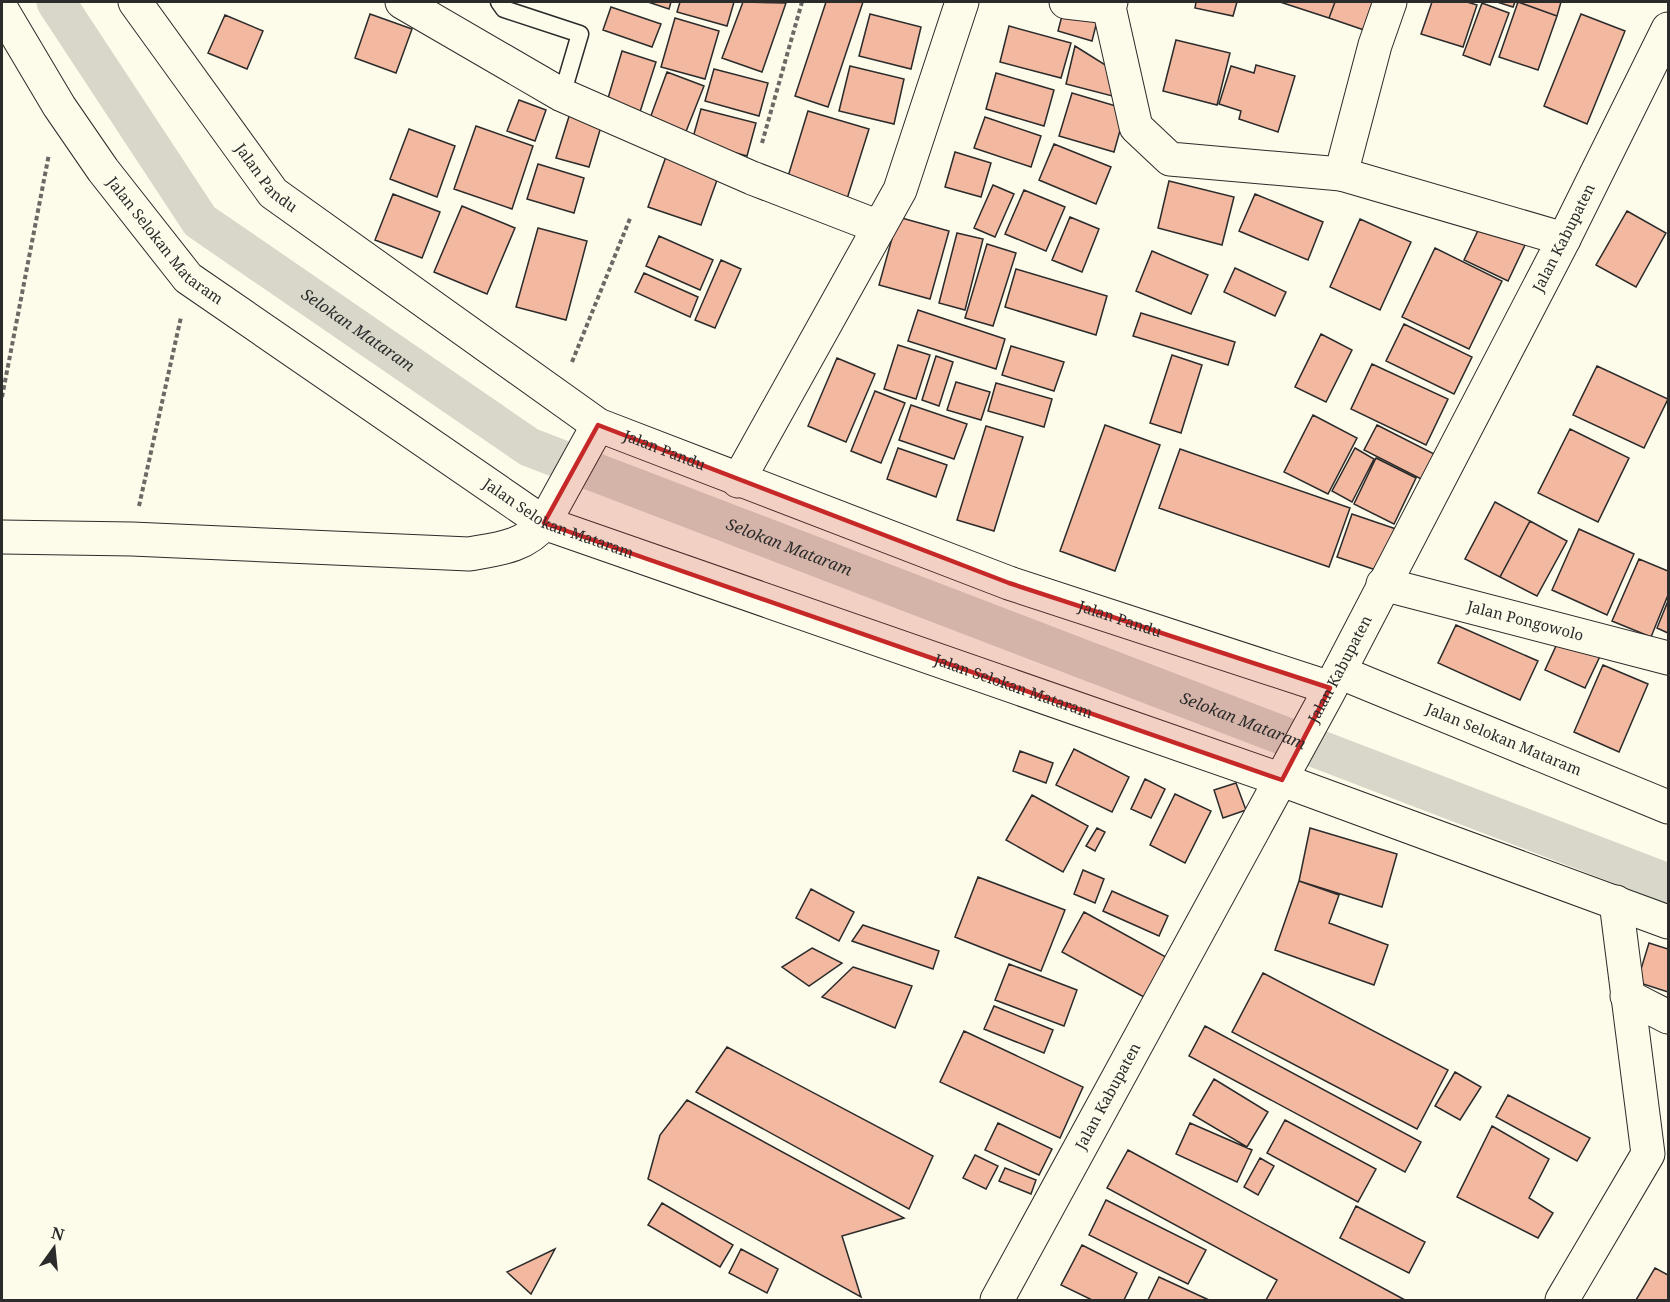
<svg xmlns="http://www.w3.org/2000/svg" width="1670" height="1302" font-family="'Noto Serif',serif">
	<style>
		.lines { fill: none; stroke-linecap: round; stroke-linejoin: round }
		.canal { stroke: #d8d7c9; stroke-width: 39 }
		.building { fill: #f2b8a0; stroke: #2b2b2b; stroke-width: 1.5 }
		.service-casing { stroke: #2b2b2b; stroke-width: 19 }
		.minor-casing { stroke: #2b2b2b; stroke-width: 35 }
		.tertiary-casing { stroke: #2b2b2b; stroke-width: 35 }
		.secondary-casing { stroke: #2b2b2b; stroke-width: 35 }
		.path { stroke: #6a6964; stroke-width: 4; stroke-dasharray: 4.5 3; stroke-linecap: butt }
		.service { stroke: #fdfbea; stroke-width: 16 }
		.minor { stroke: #fdfbea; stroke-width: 33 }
		.tertiary { stroke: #fdfbea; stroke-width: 33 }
		.secondary { stroke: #fdfbea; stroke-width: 33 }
		.marked { fill: #c62828; fill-opacity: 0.2; stroke: #c62828; stroke-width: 4.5; stroke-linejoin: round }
		.labels { text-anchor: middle; stroke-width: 4.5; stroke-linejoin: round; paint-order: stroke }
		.street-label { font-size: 15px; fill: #2b2b2b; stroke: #fdfbea }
		.water-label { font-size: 16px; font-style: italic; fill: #2b2b2b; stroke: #fdfbea }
	</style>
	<rect width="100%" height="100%" fill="#fdfbea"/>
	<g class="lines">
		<path class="canal" id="s1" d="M56,2L200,221L529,447L1668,883"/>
	</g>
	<path class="building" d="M648,2H671L669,9Z
		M680,2H734L727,26L677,12Z
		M743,2L786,3L762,72L722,58Z
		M826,2H863L828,107L795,96Z
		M1196,2H1237L1233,16L1195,8Z
		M1280,2H1335L1329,18Z
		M1335,2H1374L1364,30L1329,18Z
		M1432,2H1467L1477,5L1463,47L1421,34Z
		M1497,2H1515L1513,7Z
		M1518,2H1561L1557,16Z
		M1518,2L1557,16L1538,70L1499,57Z
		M1482,3L1509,13L1490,65L1463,55Z
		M611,7L661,24L652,47L603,30Z
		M1064,8L1098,17L1092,41L1058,31Z
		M370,14L412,29L396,73L355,58Z
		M870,14L921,27L911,69L859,56Z
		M1581,14L1625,31L1587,124L1544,106Z
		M225,15L263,31L247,69L208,53Z
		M675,18L719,31L705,79L661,67Z
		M1009,26L1071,43L1061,78L1000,62Z
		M1176,40L1230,53L1217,105L1163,91Z
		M1075,46L1107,66L1120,98L1066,84Z
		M622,51L656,62L639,115L606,105Z
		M1256,65L1295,76L1278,132L1239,119L1241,111L1219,104L1231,66L1254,73Z
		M850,66L904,79L894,124L839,111Z
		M714,69L768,83L759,116L705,101Z
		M667,72L704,86L685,134L649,121Z
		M996,73L1054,90L1044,126L986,109Z
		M1072,93L1126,109L1114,152L1059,136Z
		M519,100L546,110L535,141L507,131Z
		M701,109L756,123L747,156L692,141Z
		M571,110L603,120L589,167L556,158Z
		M808,111L869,129L846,202L786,183Z
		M985,117L1041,136L1031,167L974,148Z
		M476,126L533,146L512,209L454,189Z
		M409,129L455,146L437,197L390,179Z
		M1054,144L1111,167L1096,204L1039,180Z
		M668,151L721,169L701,225L648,207Z
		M955,152L991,163L981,197L945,187Z
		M538,164L584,178L574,213L527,199Z
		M1169,181L1234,197L1222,245L1158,228Z
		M993,185L1014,194L995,237L974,228Z
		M1024,190L1065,207L1046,251L1005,234Z
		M393,194L440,212L422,258L375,240Z
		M1255,194L1323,222L1308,260L1239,231Z
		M462,206L515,228L487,294L434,272Z
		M1627,211L1666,233L1636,287L1596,265Z
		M898,217L949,231L930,299L879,285Z
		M1070,217L1099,229L1082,272L1052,260Z
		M1360,219L1411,242L1380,310L1330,287Z
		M1482,222L1526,243L1508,281L1464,260Z
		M538,228L587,241L566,320L516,307Z
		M957,233L983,239L965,310L939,303Z
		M659,236L713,260L700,290L646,266Z
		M987,244L1016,253L993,326L965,318Z
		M1435,248L1502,281L1469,349L1402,317Z
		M1152,251L1208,275L1191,314L1136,291Z
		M721,260L741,269L715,328L695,320Z
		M1235,268L1286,292L1275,316L1224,292Z
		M1016,269L1107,296L1096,335L1005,307Z
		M644,273L698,297L690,317L635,292Z
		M918,310L1005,339L996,369L908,341Z
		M1141,313L1235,342L1228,365L1133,336Z
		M1404,324L1472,357L1454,394L1386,361Z
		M1321,334L1352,350L1326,402L1295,387Z
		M898,345L930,355L916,399L884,389Z
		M1011,346L1064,362L1054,391L1002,375Z
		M1172,355L1202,365L1181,433L1150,423Z
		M936,356L953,362L939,406L922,400Z
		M837,358L875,374L846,442L808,426Z
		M1372,364L1448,399L1426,445L1351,409Z
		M1597,366L1668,399L1644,448L1573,415Z
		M956,382L990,392L981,420L947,410Z
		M996,383L1052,399L1044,427L988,411Z
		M875,391L905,403L881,463L851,451Z
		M911,405L967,424L954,459L899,440Z
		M1313,415L1357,438L1328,494L1284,472Z
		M1105,425L1160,445L1115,571L1060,551Z
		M1377,425L1444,459L1431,484L1364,450Z
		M986,426L1023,437L994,531L957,520Z
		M1570,429L1629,458L1598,522L1538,493Z
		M898,448L947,465L936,497L887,479Z
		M1355,448L1374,459L1352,502L1332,491Z
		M1180,449L1350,508L1329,567L1159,508Z
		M1376,458L1416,478L1394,524L1354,504Z
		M1495,502L1530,521L1500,577L1465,559Z
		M1352,514L1399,530L1385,573L1337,557Z
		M1530,521L1567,541L1537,596L1500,577Z
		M1579,529L1634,554L1607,615L1552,590Z
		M1639,559L1668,571V595L1651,637L1612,621Z
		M1668,601V633L1657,628Z
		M1456,625L1538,661L1520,700L1438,663Z
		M1562,633L1602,652L1585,688L1545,670Z
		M1603,665L1648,684L1619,752L1574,732Z
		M1074,749L1129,777L1112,812L1056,785Z
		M1020,751L1053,763L1046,783L1013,771Z
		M1145,779L1165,789L1151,818L1131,809Z
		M1236,783L1246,810L1223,818L1214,790Z
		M1175,794L1211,811L1185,863L1150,845Z
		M1032,795L1088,826L1063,872L1006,840Z
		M1097,828L1105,832L1095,851L1086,846Z
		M1310,828L1397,854L1382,907L1299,881Z
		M1083,870L1104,879L1095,903L1074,894Z
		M978,877L1065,910L1041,971L955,937Z
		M1299,881L1339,895L1329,923L1388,945L1374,985L1275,950Z
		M811,889L854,912L839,941L796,918Z
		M1112,891L1168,916L1159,936L1103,911Z
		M1084,912L1175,962L1153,1002L1062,952Z
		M863,925L939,951L933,969L852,941Z
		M1649,943L1668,949V992L1637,982Z
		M812,948L842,963L809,986L782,967Z
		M1009,964L1077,990L1064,1026L995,1000Z
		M853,967L912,986L895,1028L822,997Z
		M1263,973L1448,1070L1417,1129L1232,1032Z
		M994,1006L1053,1030L1044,1053L984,1029Z
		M1205,1026L1421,1142L1405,1172L1189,1056Z
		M964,1031L1083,1087L1060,1138L940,1082Z
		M727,1047L933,1156L909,1209L696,1092Z
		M1455,1072L1481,1087L1460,1120L1435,1106Z
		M1214,1079L1268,1112L1247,1147L1193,1115Z
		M1508,1095L1590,1138L1577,1161L1496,1117Z
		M687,1100L904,1218L842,1236L861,1297L648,1179L660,1135Z
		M1285,1120L1376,1169L1358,1202L1267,1153Z
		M998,1123L1052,1149L1039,1175L985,1150Z
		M1190,1123L1252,1150L1237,1182L1176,1154Z
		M1492,1126L1549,1159L1529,1198L1553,1213L1538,1238L1457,1197Z
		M1128,1150L1405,1300H1266L1277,1280L1107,1188Z
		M975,1155L998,1166L986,1189L963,1178Z
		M1260,1158L1274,1166L1258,1195L1244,1187Z
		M1005,1168L1036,1180L1031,1194L999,1181Z
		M1106,1200L1206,1250L1188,1284L1089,1235Z
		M662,1203L733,1245L720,1267L648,1225Z
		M1356,1206L1425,1242L1409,1273L1340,1238Z
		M1082,1245L1137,1273L1124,1300H1092L1061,1285Z
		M555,1249L531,1294L507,1272Z
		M741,1249L778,1269L767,1293L729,1273Z
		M1655,1268L1668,1275V1300H1636Z
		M1159,1277L1209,1300H1148Z"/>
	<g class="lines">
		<defs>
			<path id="service" d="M499,2L504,9L580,34L562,95"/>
			<g id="minor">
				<path id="s2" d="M135,2L273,193L598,425L1009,583L1330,688"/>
				<path d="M402,2L562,95L752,178L879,227"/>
				<path d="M1066,2L1109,7"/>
				<path d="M1111,2L1109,7L1136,127L1170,159L1341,174L1564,239"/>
				<path d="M1341,174L1375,45L1390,2"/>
				<path d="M738,481L900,190L962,2"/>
				<path d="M2,537L132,539L469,554C497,549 525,547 544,523L598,425"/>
				<path id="s3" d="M1383,584L1668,658"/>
				<path id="s4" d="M1339,672L1668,807"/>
				<path d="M1627,996L1668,1017"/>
				<path d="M1562,1300L1648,1154L1616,902"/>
			</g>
			<g id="tertiary">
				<path id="s5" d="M2,10L59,106L103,170L188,278L544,523L1282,780L1668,922"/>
			</g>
			<g id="secondary">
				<path id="s6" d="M997,1300L1328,693L1564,239L1668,29"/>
			</g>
		</defs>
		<use href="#service" class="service-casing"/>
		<use href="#minor" class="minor-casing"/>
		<use href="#tertiary" class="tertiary-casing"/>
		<use href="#secondary" class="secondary-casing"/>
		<path class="path" d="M762,143L802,2
			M572,362L631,216
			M2,397L49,154
			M139,506L181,317"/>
		<use href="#service" class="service"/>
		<use href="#minor" class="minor"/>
		<use href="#tertiary" class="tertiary"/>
		<use href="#secondary" class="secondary"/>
	</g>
	<path class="marked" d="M598,425L1009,583L1330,688L1282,780L544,523Z"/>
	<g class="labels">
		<g class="street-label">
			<text dy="5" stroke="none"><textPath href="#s2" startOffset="220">Jalan Pandu</textPath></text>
			<text dy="5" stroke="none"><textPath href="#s6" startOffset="1204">Jalan Kabupaten</textPath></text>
			<text dy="5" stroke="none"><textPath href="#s5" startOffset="284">Jalan Selokan Mataram</textPath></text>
			<text dy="5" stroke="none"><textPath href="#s2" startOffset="706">Jalan Pandu</textPath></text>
			<text dy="5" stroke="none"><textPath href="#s5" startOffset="770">Jalan Selokan Mataram</textPath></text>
			<text dy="5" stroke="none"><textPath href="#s2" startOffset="1192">Jalan Pandu</textPath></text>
			<text dy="5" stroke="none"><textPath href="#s3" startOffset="147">Jalan Pongowolo</textPath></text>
			<text dy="5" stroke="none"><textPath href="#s6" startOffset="718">Jalan Kabupaten</textPath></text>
			<text dy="5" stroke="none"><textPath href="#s5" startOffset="1256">Jalan Selokan Mataram</textPath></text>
			<text dy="5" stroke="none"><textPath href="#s4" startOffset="178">Jalan Selokan Mataram</textPath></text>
			<text dy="5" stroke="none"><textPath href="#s6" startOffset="232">Jalan Kabupaten</textPath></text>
		</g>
		<g class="water-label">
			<text dy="6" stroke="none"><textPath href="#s1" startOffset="454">Selokan Mataram</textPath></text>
			<text dy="6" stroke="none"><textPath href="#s1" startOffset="940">Selokan Mataram</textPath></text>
			<text dy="6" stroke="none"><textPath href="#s1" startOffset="1426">Selokan Mataram</textPath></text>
		</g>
	</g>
	<rect width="1670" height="1302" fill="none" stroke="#2b2b2b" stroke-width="6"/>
	<g transform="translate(54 1248) rotate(15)" stroke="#fdfbea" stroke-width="4.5" paint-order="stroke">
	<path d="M0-4.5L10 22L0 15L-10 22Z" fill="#2b2b2b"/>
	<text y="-9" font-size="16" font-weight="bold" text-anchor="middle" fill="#2b2b2b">N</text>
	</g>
</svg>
